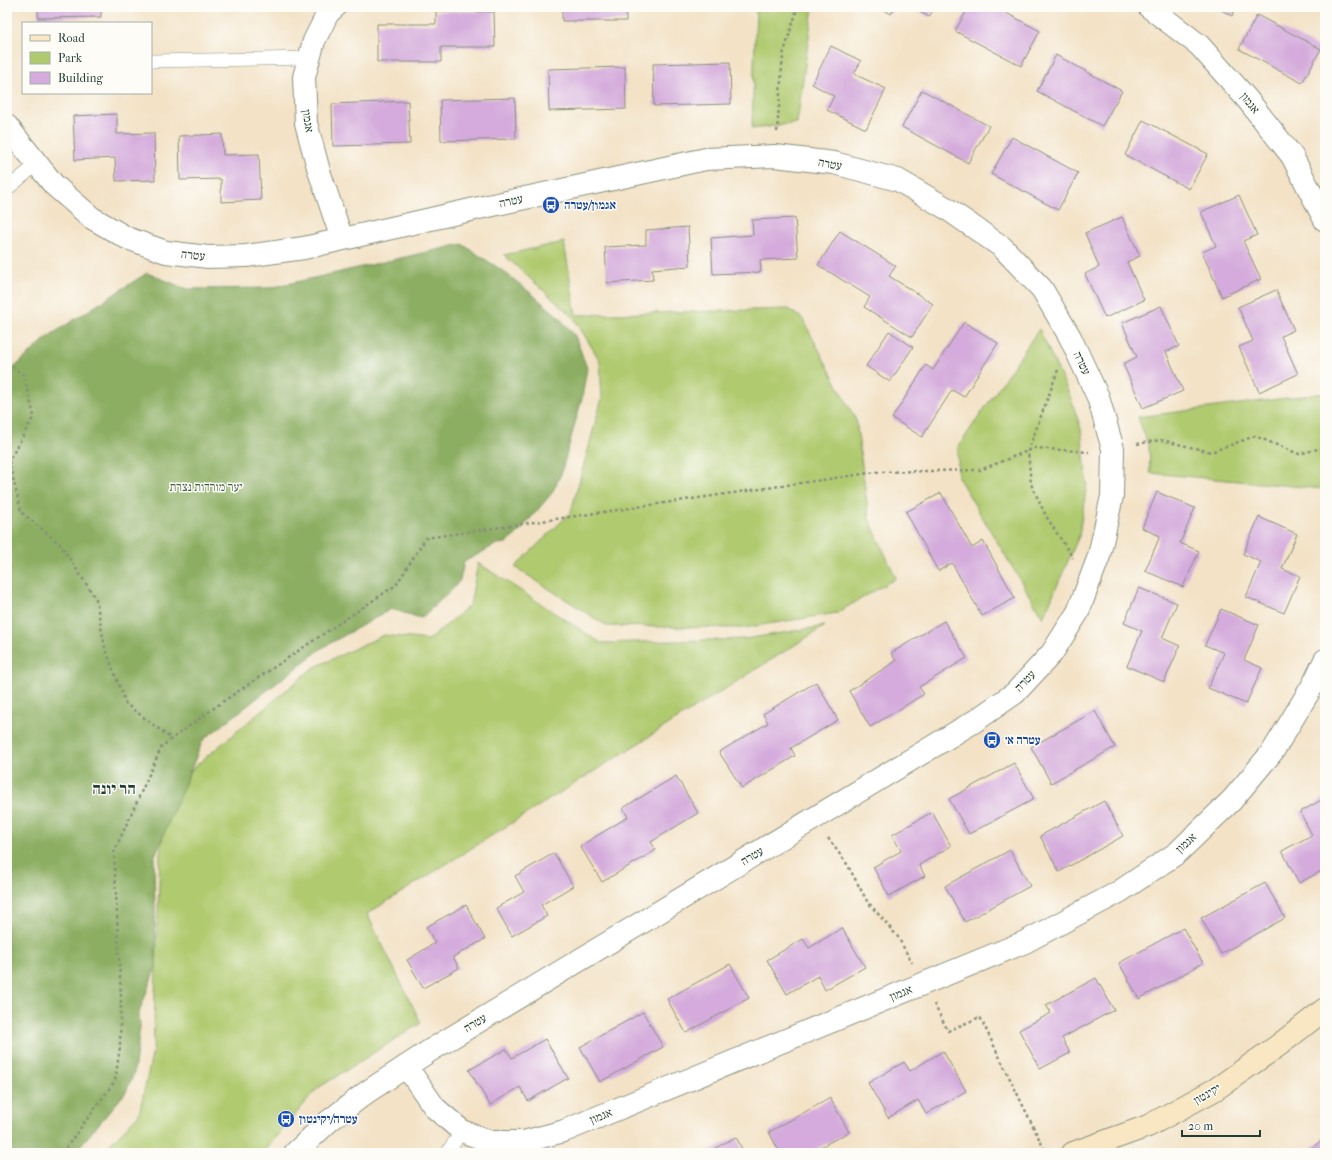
<svg xmlns="http://www.w3.org/2000/svg" width="1332" height="1160" font-family="'IM FELL French Canon','Frank Ruhl Libre',serif">
	<style>
		.green { fill: #b0ca6f; stroke: #688452 }
		.forest { fill: #8cae62; stroke: #56764b }
		.building { fill: #d4abdc }
		.lines { fill: none; stroke-linecap: round; stroke-linejoin: round }
		.lane-casing { stroke: #89907d; stroke-width: 14 }
		.street-casing { stroke: #89907d; stroke-width: 24 }
		.secondary-casing { stroke: #89907d; stroke-width: 24 }
		.path { stroke: #89907d; stroke-width: 2.5; stroke-dasharray: 3 3; stroke-linecap: butt }
		.lane { stroke: #fff; stroke-width: 13 }
		.street { stroke: #fff; stroke-width: 22 }
		.secondary { stroke: #f9e7c3; stroke-width: 22 }
		.labels { text-anchor: middle; stroke-width: 3; stroke-linejoin: round; paint-order: stroke }
		.street-label { font-size: 12px; fill: #1f3d34; stroke: #fdfcf7 }
		.transit-label { font-size: 12px; font-weight: bold; fill: #164399; stroke: #fdfcf7; text-anchor: start }
		.park-label { font-size: 12px; fill: #436043; stroke: #fdfcf7 }
		.district-label { font-size: 16px; font-weight: bold; fill: #1f3d34; stroke: #fdfcf7 }
	</style>
	<rect width="100%" height="100%" fill="#fdfcf7"/>
	<filter id="ink" filterUnits="userSpaceOnUse"><feTurbulence type="fractalNoise" baseFrequency=".025" numOctaves="2"/><feDisplacementMap in="SourceGraphic" scale="8" xChannelSelector="R" yChannelSelector="G"/><feConvolveMatrix kernelMatrix="1 2 1 2 8 2 1 2 1" color-interpolation-filters="sRGB"/></filter>
	<filter id="wash" filterUnits="userSpaceOnUse"><feTurbulence type="fractalNoise" baseFrequency=".012" numOctaves="4" result="noise"/><feDisplacementMap in="SourceGraphic" scale="16" xChannelSelector="R" yChannelSelector="G"/><feGaussianBlur stdDeviation="0.9" result="paint"/><feColorMatrix in="noise" values="0 0 0 0 0 0 0 0 0 0 0 0 0 0 0 0 0 1.4 0 .05"/><feComposite in="paint" operator="in"/></filter>
	<g filter="url(#wash)">
		<rect width="100%" height="100%" fill="#f3e2c6"/>
		<path class="green" d="M756,7H813L797,123L752,129Z
			M564,242L576,315L788,309L802,318L856,420L869,519L896,578L837,613L743,628L607,626L515,567L571,512L602,398L600,361L574,318L504,255Z
			M1039,329L1070,396L1081,429L1087,483L1079,536L1043,618L958,477V447Z
			M1325,393V489L1150,473L1149,447L1138,417Z
			M478,563L601,643L745,639L825,626L367,914L421,1023L318,1088L262,1153H102L139,1114L153,1051L160,854L166,809L193,768L313,668L384,635L429,640L470,605Z"/>
		<path class="forest" d="M462,244L503,271L527,290L558,316L575,336L587,368L582,398L561,474L552,493L517,534L506,543L497,544L464,562L460,580L453,589L421,618L391,609L322,648L203,740L154,858L156,966L139,1013L140,1027L134,1073L126,1092L74,1153H7V374L49,336L147,273L187,289L270,288Z"/>
		<g id="blocks">
			<path class="building" d="M38,7H101V17L38,18Z
				M562,7H626V21H562Z
				M879,7H895L891,14Z
				M911,7H935L929,17Z
				M969,7H995L1040,31L1021,66L955,31Z
				M1216,7H1236L1232,16Z
				M436,11L494,12L495,47H441V62H377V24H436Z
				M1257,15L1321,49L1302,83L1239,49Z
				M831,46L861,61L854,74L886,89L866,129L827,110L834,96L812,84Z
				M1056,55L1122,91L1102,126L1037,91Z
				M730,62L731,104L654,106L653,64Z
				M625,67L626,109L549,111L548,69Z
				M922,90L989,126L968,163L902,127Z
				M515,98L516,139L441,141L440,100Z
				M408,101L410,144L333,146L332,104Z
				M117,114V134L154,133L155,180L116,181L115,158L75,160L73,116Z
				M1143,120L1208,154L1189,189L1125,155Z
				M222,134L223,155L259,154L261,200L221,202V179L180,180L179,136Z
				M1012,137L1078,173L1058,210L991,174Z
				M1239,195L1257,235L1243,241L1261,279L1222,297L1202,252L1216,246L1201,212Z
				M1122,217L1140,256L1127,262L1144,300L1105,318L1085,274L1099,267L1085,233Z
				M795,218L798,258L760,260L761,272L713,274L711,238L753,235L752,220Z
				M688,227L690,266L652,269L653,280L607,283L605,247L646,245V230Z
				M840,231L896,266L889,276L933,304L912,337L864,307L870,297L818,265Z
				M1276,290L1294,330L1281,336L1298,374L1259,392L1239,347L1253,341L1238,307Z
				M1161,306L1179,346L1166,352L1183,391L1143,408L1123,364L1137,357L1122,323Z
				M964,322L998,343L964,397L952,390L922,437L892,418L926,365L933,370Z
				M889,331L913,347L890,382L866,366Z
				M1157,492L1195,508L1180,543L1199,551L1183,587L1145,571L1160,536L1142,528Z
				M941,493L972,548L983,541L1015,598L982,616L952,563L938,571L906,512Z
				M1259,517L1297,534L1282,569L1300,576L1284,613L1246,597L1261,562L1243,554Z
				M1139,588L1177,603L1162,638L1180,646L1164,682L1127,666L1142,631L1124,623Z
				M1221,609L1259,625L1244,660L1262,668L1246,704L1208,688L1224,653L1205,645Z
				M944,621L967,658L919,687L924,694L870,727L849,691L896,661L891,653Z
				M816,682L838,720L791,748L795,756L742,788L719,752L768,723L763,714Z
				M1095,711L1115,747L1051,783L1031,747Z
				M1014,763L1034,799L969,834L949,799Z
				M676,776L698,813L651,842L656,850L602,882L580,846L628,817L623,808Z
				M1325,798V869L1299,883L1282,851L1312,835L1300,812Z
				M1104,801L1123,836L1059,872L1040,836Z
				M932,812L951,846L919,865L925,876L889,896L873,867L901,851L892,835Z
				M1010,850L1030,886L965,922L945,886Z
				M554,853L573,886L541,905L547,916L512,936L496,908L524,892L515,876Z
				M1265,883L1285,918L1221,954L1201,918Z
				M466,905L485,939L453,957L459,968L423,988L407,960L435,943L426,927Z
				M842,928L865,967L825,990L818,976L787,994L767,960L803,939L809,948Z
				M1183,928L1203,963L1139,999L1119,963Z
				M730,964L749,998L686,1033L667,999Z
				M1096,978L1114,1010L1062,1038L1070,1053L1040,1069L1019,1030L1051,1013L1046,1005Z
				M643,1012L663,1047L600,1082L580,1047Z
				M545,1039L568,1078L528,1101L520,1087L490,1105L469,1070L506,1049L512,1058Z
				M943,1051L966,1091L926,1114L918,1100L888,1118L868,1083L904,1062L910,1071Z
				M830,1098L849,1132L809,1153H780L769,1132Z
				M736,1137L744,1153H706Z
				M1325,1137V1153H1306Z"/>
		</g>
	</g>
	<g filter="url(#ink)">
		<use href="#blocks" fill-opacity="0" stroke="#89907d" stroke-width="1"/>
		<g class="lines">
			<defs>
				<path id="lane" d="M151,61L309,58
					M7,189L37,164
					M447,1153L462,1131"/>
				<path id="street" d="M335,7L328,13L314,41L304,77L306,123L319,171L342,239
					M1149,7L1199,45L1247,99L1292,156L1325,220
					M7,126L54,185L92,218L127,238L166,252L208,257L246,256L304,248L479,208L706,159L775,156L834,163L898,180L946,208L1002,247L1042,289L1070,337L1098,397L1113,449L1112,496L1099,556L1078,612L1052,653L1015,693L975,721L431,1050L367,1092L329,1121L295,1153
					M406,1066L435,1108L462,1131L491,1142H523L564,1131L1025,942L1119,892L1177,853L1232,800L1273,751L1313,685L1325,660"/>
				<path id="secondary" d="M1073,1153L1148,1126L1216,1089L1279,1045L1325,1009"/>
			</defs>
			<use href="#lane" class="lane-casing"/>
			<use href="#street" class="street-casing"/>
			<use href="#secondary" class="secondary-casing"/>
			<path class="path" d="M777,132L783,55L796,13L795,7
				M7,363L24,375L34,416L9,461L21,512L60,544L96,599L105,648L126,704L172,739
				M1058,370L1028,451L1031,484L1046,516L1073,558
				M1137,444L1161,440L1211,452L1255,436L1299,454L1325,447
				M828,838L847,864L867,901L898,937L912,963
				M934,1004L948,1031L980,1017L1046,1153
				M62,1153L115,1081L120,1047L121,998L114,852L162,746L218,705L396,585L426,538L876,472L980,470L1035,448L1089,452"/>
			<use href="#lane" class="lane"/>
			<use href="#street" class="street"/>
			<use href="#secondary" class="secondary"/>
		</g>
	</g>
	<defs>
		<symbol id="bus-disc" viewBox="-11 -11 22 22"><circle r="9.5" fill="#1a4fb4" stroke="#fdfcf7"/><path d="M-5-6H5V4H4V6H2V4H-2V6H-4V4H-5ZM-3.5-4V0h7V-4ZM-3.5 1.2v1.5H-2V1.2ZM2 1.2v1.5H3.5V1.2Z" fill="#fff"/></symbol>
	</defs>
	<g fill-rule="evenodd">
		<use href="#bus-disc" x="541" y="195" width="20" height="20"/>
		<use href="#bus-disc" x="982" y="730" width="20" height="20"/>
		<use href="#bus-disc" x="276" y="1109" width="20" height="20"/>
	</g>
	<g class="labels">
		<g class="street-label">
			<text transform="translate(1250 103) rotate(51)" y="4">אגמון</text>
			<text transform="translate(308 121) rotate(81)" y="4">אגמון</text>
			<text transform="translate(830 164) rotate(10)" y="4">עטרה</text>
			<text transform="translate(511 201) rotate(-12)" y="4">עטרה</text>
			<text transform="translate(193 255) rotate(6)" y="4">עטרה</text>
			<text transform="translate(1082 363) rotate(65)" y="4">עטרה</text>
			<text transform="translate(1025 681) rotate(-46)" y="4">עטרה</text>
			<text transform="translate(1186 843) rotate(-42)" y="4">אגמון</text>
			<text transform="translate(752 856) rotate(-31)" y="4">עטרה</text>
			<text transform="translate(901 993) rotate(-22)" y="4">אגמון</text>
			<text transform="translate(475 1023) rotate(-31)" y="4">עטרה</text>
			<text transform="translate(1207 1094) rotate(-30)" y="4">יקינטון</text>
			<text transform="translate(601 1116) rotate(-22)" y="4">אגמון</text>
		</g>
		<g class="transit-label">
			<text x="564" y="209">אגמון/עטרה</text>
			<text x="1005" y="744">עטרה א׳</text>
			<text x="299" y="1123">עטרה/יקינטון</text>
		</g>
		<g class="park-label">
			<text x="206" y="491">יער מורדות נצרת</text>
		</g>
		<g class="district-label">
			<text x="114" y="794">הר יונה</text>
		</g>
	</g>
	<rect width="1332" height="1160" fill="none" stroke="#fdfcf7" stroke-width="24"/>
	<rect x="22" y="22" width="130" height="72" fill="#fdfcf7" stroke="#a4b0a9"/>
	<rect x="30" y="35" width="20" height="6" fill="#f9e7c3" stroke="#a4b0a9"/>
	<text x="58" y="42" font-size="12" fill="#1f3d34">Road</text>
	<rect x="30" y="52" width="20" height="12" fill="#b0ca6f" stroke="#a4b0a9"/>
	<text x="58" y="62" font-size="12" fill="#1f3d34">Park</text>
	<rect x="30" y="72" width="20" height="12" fill="#d4abdc" stroke="#a4b0a9"/>
	<text x="58" y="82" font-size="12" fill="#1f3d34">Building</text>
	<path d="M1182 1130v6h78v-6" fill="none" stroke="#1f3d34" stroke-width="2"/>
	<text x="1188" y="1130" font-size="12" fill="#1f3d34" stroke="#fdfcf7" stroke-width="3" paint-order="stroke">20 m</text>
</svg>
